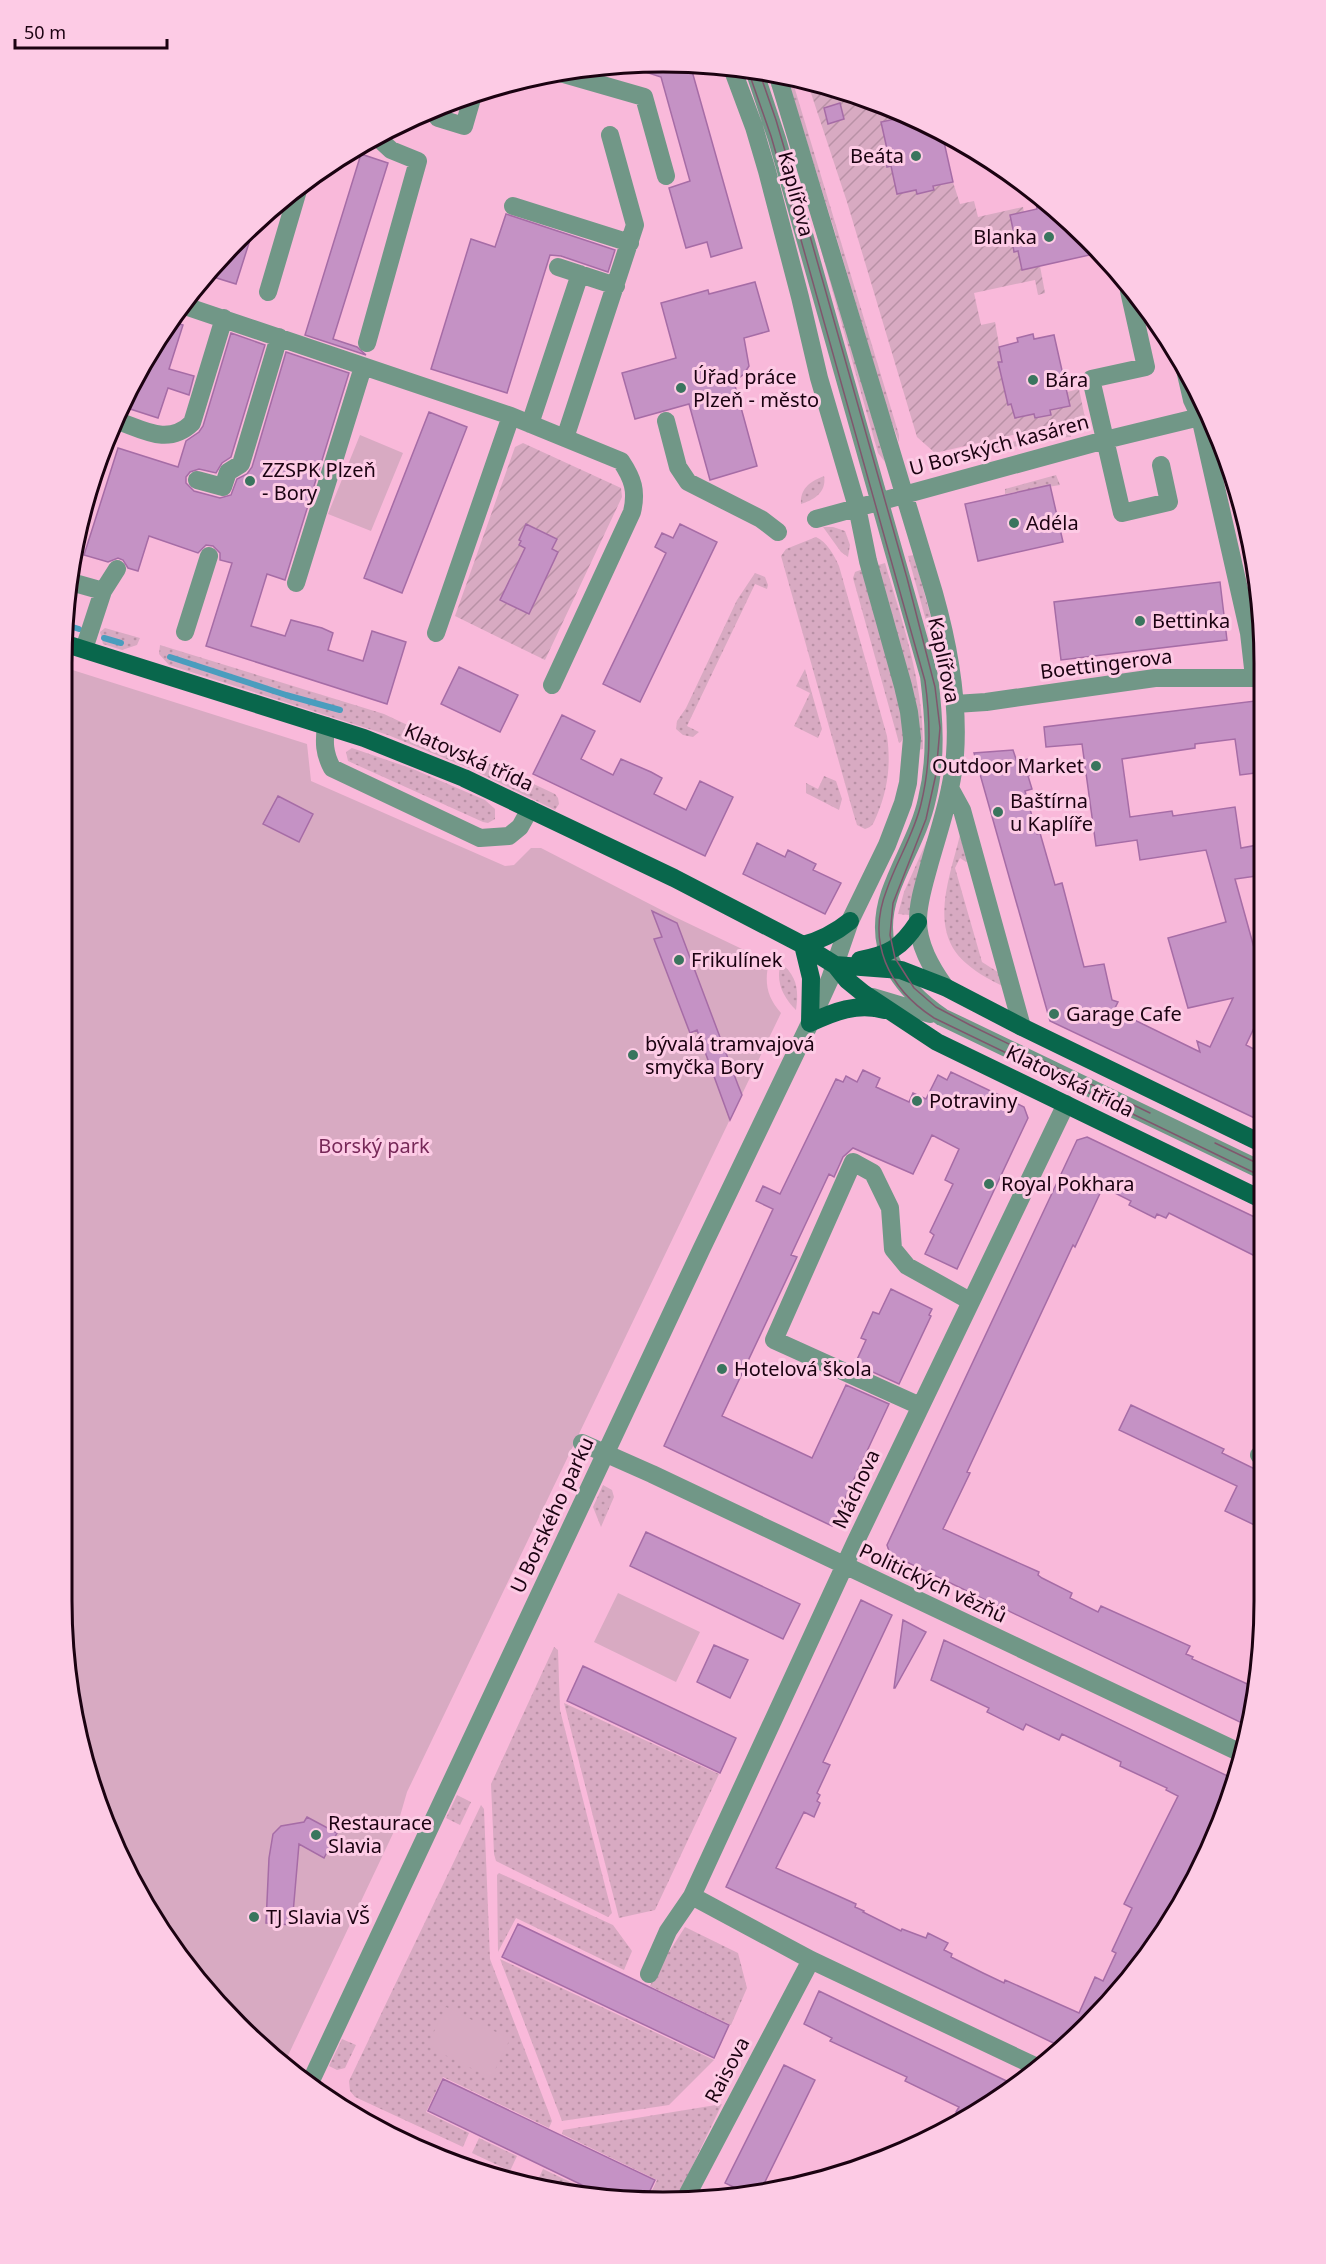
<svg xmlns="http://www.w3.org/2000/svg" width="1326" height="2264" font-family="'Noto Sans',sans-serif">
	<style>
		.grass { fill: url(#grass-dots) }
		.park { fill: #d8aac2 }
		.garden { fill: url(#garden-furrows) }
		.lines { fill: none; stroke-linecap: round; stroke-linejoin: round }
		.stream { stroke: #4a9dbe; stroke-width: 6 }
		.building { fill: #c592c5; stroke: #a66ca6; stroke-width: 1.5 }
		.minor { stroke: #719787; stroke-width: 18 }
		.major { stroke: #09674c; stroke-width: 18 }
		.tram { stroke: #80566d; stroke-width: 1.5 }
		.poi-dot { fill: #3a755e; stroke: #fdcbe5; stroke-width: 2 }
		.labels { text-anchor: middle; stroke-width: 6; stroke-linejoin: round; paint-order: stroke }
		.poi-label { font-size: 20px; fill: #1b0211; stroke: #fdcbe5; text-anchor: start }
		.street-label { font-size: 20px; fill: #1b0211; stroke: #fdcbe5 }
		.park-label { font-size: 20px; fill: #772858; stroke: #fdcbe5 }
		.rim { fill: none; stroke: #1b0211; stroke-width: 3 }
	</style>
	<defs>
		<pattern id="grass-dots" width="8" height="8" patternUnits="userSpaceOnUse" patternTransform="scale(1.5)"><rect width="8" height="8" fill="#d8aac2"/><path d="M2 2h.1M6 6h.1" fill="none" stroke="#b991a6" stroke-width="1.8" stroke-linecap="round"/></pattern>
		<pattern id="garden-furrows" width="10" height="10" patternUnits="userSpaceOnUse" patternTransform="scale(1.5)"><rect width="10" height="10" fill="#d8aac2"/><path d="M-1 1l2-2M0 10L10 0M9 11l2-2" fill="none" stroke="#b991a6"/></pattern>
	</defs>
	<rect width="100%" height="100%" fill="#f9b9da"/>
	<path class="grass" d="M767,72H772L885,462L878,453L796,161Z
		M786,75L791,76L899,435V442L886,406L834,229Z
		M1065,429L1070,431L1071,437L1052,438L940,464L942,459Z
		M1056,475L1060,485L1005,494V489Z
		M824,476C827,492 814,500 801,504C800,488 811,481 824,476Z
		M823,527H833L845,531L850,545L848,557L841,552Z
		M816,537C827,542 834,555 839,566L887,736C891,764 888,789 877,815C874,822 873,827 865,829L857,825L853,812L781,556L786,549Z
		M914,555L937,640L947,695L943,693L937,660L908,556Z
		M885,563C903,624 924,684 923,749L919,750L875,566Z
		M863,569L900,697L904,737L901,742L899,743L853,578L855,572Z
		M755,573L765,577L768,585L767,589L755,584L687,726L699,732L693,737L683,735L676,729L677,721L686,708L737,600Z
		M105,628L140,638L137,645L122,650L103,644L100,632Z
		M160,645L384,714L555,794L558,798L559,804L555,810L471,769L388,735L169,665L159,654Z
		M805,669L822,729L818,738L794,726L810,693L796,686Z
		M352,748L413,769L485,800L495,809V819L488,823L483,822L348,761L346,752Z
		M824,776L836,781L842,799L839,810L806,793V783L818,789Z
		M960,835L970,861L966,862L960,858L955,868L982,962L1004,976L1006,988C993,981 978,974 967,964C927,931 950,877 960,835Z
		M929,836L926,856L909,915L898,914L904,892Z
		M781,963C797,976 799,990 796,1010C783,997 775,981 781,963Z
		M603,1485L612,1490L614,1497L601,1527L593,1507Z
		M554,1647L558,1650L560,1710L612,1913L608,1917L496,1861L494,1854L491,1784Z
		M564,1703L719,1774L655,1910L619,1918Z
		M457,1795L471,1802L460,1825L446,1818Z
		M481,1805L484,1809L490,1959L552,2121L549,2128L443,2077L426,2112L469,2133L463,2147L355,2097L350,2091L349,2081Z
		M499,1873L613,1925L632,1951L624,1970L516,1918L498,1952L497,1875Z
		M685,1927L738,1953L747,1988L731,2025L650,1986L663,1955L669,1952Z
		M500,1959L714,2060L669,2105L562,2121Z
		M342,2039L356,2045L345,2068L337,2070L329,2066Z
		M722,2104L676,2200L648,2199L657,2180L562,2134L563,2130Z
		M479,2138L517,2156L510,2171L472,2153Z
		M543,2169L585,2189L581,2197L550,2190L536,2184Z"/>
	<path class="park" d="M360,435L403,453L371,531L328,514Z
		M63,667L307,744L311,781L505,866L514,865L531,848H541L675,917L769,962C764,983 767,997 781,1013L407,1792L398,1823L284,2064L238,2027L186,1967L124,1867L93,1794L67,1680Z
		M618,1593L700,1632L676,1682L594,1642Z
		M446,2007L510,2039L491,2078L427,2046Z"/>
	<path class="garden" d="M807,81L893,107L903,112L899,113L900,118L881,122L887,149L883,151L887,167L891,166L897,194L916,190L917,194L933,186L953,182L960,204L974,201L978,217L1023,207L1024,212L1014,234L1011,236L1014,251H1018L1022,270L1040,266L1045,293L1038,295L1035,280L974,293L981,325L995,322L1002,362L998,363L1008,404H1011L1015,418L1034,414L1035,418L1051,415L1050,410L1069,406L1067,392L1079,389L1085,418L935,453L917,437L847,202Z
		M523,443L621,488L622,497L545,660L455,616L515,447Z"/>
	<g class="lines">
		<path class="stream" d="M63,624L79,629
			M104,638L121,643
			M170,657L286,695L340,710"/>
	</g>
	<path class="building" d="M663,62L690,64L742,248L711,257L707,242L686,248L669,188L690,181L661,77L624,65Z
		M840,103L844,119L828,124L824,108Z
		M909,116L942,133L953,182L933,186L934,190L917,194L916,190L897,194L891,166L887,167L883,150L887,149L881,122Z
		M361,154L388,163L333,339L357,347L366,355L305,335Z
		M1035,194L1089,238L1094,254L1022,270L1018,251L1014,252L1011,235L1014,234L1010,215L1037,209Z
		M506,214L615,250L608,272L561,256L550,255L507,393L431,369L471,239L495,247Z
		M255,224L236,284L207,275L237,238Z
		M755,282L769,331L744,338L749,366L744,374L734,382L757,466L710,480L689,404L635,419L622,373L676,358L661,303L708,290L709,294Z
		M169,321L183,325L169,369L194,376L189,395L168,388L158,418L124,407L163,329Z
		M231,333L265,345L231,457L222,463L216,473L199,469L190,472L186,477V483L194,491L220,498L231,495L237,479L247,474L252,467L286,352L349,373L285,580L267,574L251,626L285,636L291,620L322,628L333,633L328,650L363,661L372,631L406,642L387,704L206,646L232,563L220,560V553L213,546L206,545L198,553L149,536L138,571L128,568L123,560L118,558L108,562L84,555L118,448L178,467L186,441L199,432L203,426Z
		M1033,334L1034,339L1054,335L1070,406L1050,410L1051,415L1035,418L1034,414L1015,418L1011,404L1008,405L998,362H1002L999,347L1018,342L1017,338Z
		M429,412L467,427L402,593L364,578Z
		M1050,485L1063,542L978,561L965,504Z
		M526,524L557,539L552,549L558,552L529,614L500,600L525,548L519,545L521,541L519,540Z
		M680,524L717,542L640,702L603,684L666,553L655,547L662,533L673,538Z
		M1220,582L1227,640L1061,660L1054,602Z
		M459,667L518,695L500,732L441,704Z
		M1263,700V772L1240,775L1235,739L1195,744V748L1122,759L1130,817L1172,811L1173,816L1235,807L1241,848L1263,844V875L1235,879L1263,980V1009L1246,1045L1263,1054V1122L1050,1021L974,753L1013,750L1017,762L1028,759L1033,774L1028,776L1032,789L1025,791L1037,834L1040,833L1055,885L1062,883L1084,967L1104,964L1112,1000L1118,1002L1114,1010L1200,1052L1197,1041L1210,1047L1233,998L1188,1008L1168,938L1226,922L1206,850L1140,860L1137,840L1096,846L1082,744L1046,747L1044,727Z
		M562,715L595,731L581,759L613,775L621,759L651,772L662,778L654,794L686,810L700,781L733,797L705,856L533,774Z
		M278,796L313,814L299,842L263,824Z
		M757,843L785,857L788,850L816,864L813,870L841,883L825,914L743,874Z
		M652,911L677,923L738,1085L742,1095L730,1120L697,1030L690,1033L654,939L662,937Z
		M863,1070L880,1078L876,1087L909,1102L913,1093L926,1099L938,1075L947,1080L951,1072L1024,1107L1028,1118L957,1269L925,1254L934,1235L930,1232L953,1184L945,1180L959,1149L932,1135L913,1174L853,1148L843,1157L834,1177L829,1174L791,1255L797,1257L722,1416L812,1458L846,1385L889,1404L832,1526L664,1446L773,1209L756,1201L763,1186L780,1194L836,1079L843,1082L846,1076L857,1082Z
		M1087,1137L1263,1221V1260L1169,1213L1166,1218L1157,1214L1155,1218L1129,1205L1131,1201L1103,1187L1075,1247L1073,1245L967,1472L970,1473L943,1529L1039,1572L1038,1575L1042,1578L1072,1593L1070,1598L1098,1612L1101,1606L1190,1646L1186,1654L1193,1657L1192,1659L1254,1687L1246,1725L890,1554L887,1545L1077,1140Z
		M891,1289L932,1309L929,1315L931,1316L899,1384L855,1364L866,1340L861,1338L873,1312L879,1314Z
		M1131,1405L1224,1449L1222,1453L1263,1473V1529L1225,1511L1237,1486L1119,1430Z
		M646,1532L800,1604L783,1639L630,1566Z
		M861,1600L892,1615L823,1762L830,1765L817,1793L820,1795L817,1801L820,1803L814,1817L804,1812L776,1868L856,1904L855,1907L864,1911L863,1912L901,1931L902,1929L926,1938L928,1933L948,1943L944,1950L952,1954L951,1957L983,1973L1004,1983L1005,1980L1079,2013L1095,1977L1103,1981L1116,1953L1112,1951L1132,1908L1124,1904L1178,1796L1166,1790L1167,1788L1120,1766L1121,1762L1062,1734L1059,1740L1026,1724L1023,1730L987,1712L989,1708L931,1680L944,1640L1234,1779L1159,1940L1064,2048L726,1887Z
		M903,1620L926,1632L895,1688H894Z
		M714,1645L748,1660L730,1698L697,1682Z
		M583,1666L736,1738L720,1773L567,1701Z
		M307,1817L337,1833L324,1858L299,1844L292,1925L266,1923L269,1858L273,1834L281,1826L304,1822Z
		M518,1924L729,2025L714,2058L502,1957Z
		M819,1991L891,2026L1015,2085L968,2119L956,2112L959,2107L905,2081L907,2077L830,2041L832,2038L804,2024Z
		M784,2065L815,2080L759,2194L750,2195L725,2183Z
		M443,2079L655,2180L646,2199L609,2198L428,2111Z"/>
	<g class="lines">
		<path class="minor" d="M754,70L777,139L929,676C934,717 937,758 927,799C920,832 901,861 890,893C871,949 899,987 942,1017L1263,1171
			M557,72L644,97L666,176
			M777,73L934,593C949,646 959,700 955,755C952,792 940,827 930,862C925,881 918,901 918,920C918,945 931,967 945,987
			M441,105L438,118L464,126L473,95
			M513,206L630,243
			M558,267L616,286
			M1129,291L1146,367L1091,379L1122,513L1169,502L1161,465
			M268,292L299,187
			M182,305L511,416L621,461C633,479 637,491 632,512L552,685
			M367,343L418,161L391,150L377,137
			M1183,361L1192,400L1200,417L1249,633L1254,677
			M118,421C144,430 168,446 192,423L224,318
			M666,421L678,467L688,482L761,519L778,532
			M530,424L580,274
			M565,438L635,225L610,135
			M197,480L223,487L228,472L241,464L279,337
			M816,519L1105,440L1208,415
			M71,582L103,591
			M296,583L363,367
			M185,632L209,556
			M436,633L511,416
			M84,649L103,591L117,569
			M955,704L986,702L1155,678H1263
			M326,726C324,742 324,753 332,768L480,838L509,836L520,827L530,809
			M950,788L962,810L1022,1027
			M873,997L930,1014
			M920,1406L774,1340L853,1162L873,1173L890,1208L893,1249L907,1266L970,1301
			M582,1443L652,1474L1241,1753
			M1259,1455L1263,1457
			M692,1896L811,1960L1039,2068
			M649,1974L668,1931L692,1896L855,1543L1066,1104
			M309,2085L701,1250L810,1023L830,979L850,921L887,845L903,803L908,783L912,738L909,712L903,686L868,561L857,507L819,378L800,297L767,171L754,127L732,68
			M684,2201L811,1960"/>
		<path class="major" d="M63,643L364,738L464,778L674,878L803,945L835,965L847,980L863,993L937,1042L1263,1200
			M803,945L811,978L810,1023
			M803,945C822,940 835,933 850,921
			M860,960C890,954 901,948 918,922
			M835,965L901,970L945,987L1022,1027L1263,1144
			M810,1023C833,1012 858,1002 884,1010"/>
		<path class="tram" d="M748,70L771,136L801,240L925,681C931,723 931,763 921,804C914,834 897,860 887,889C866,942 888,988 934,1018L1263,1177
			M759,71L776,120L810,236L907,578L935,687L940,728L936,774L926,819L893,903L890,935L895,958L914,988L936,1007L970,1025L1150,1113
			M1215,1143L1263,1166"/>
	</g>
	<g class="poi-dot">
		<circle cx="916" cy="156" r="6"/>
		<circle cx="1049" cy="237" r="6"/>
		<circle cx="1033" cy="380" r="6"/>
		<circle cx="681" cy="388" r="6"/>
		<circle cx="250" cy="481" r="6"/>
		<circle cx="1014" cy="523" r="6"/>
		<circle cx="1140" cy="621" r="6"/>
		<circle cx="1096" cy="766" r="6"/>
		<circle cx="998" cy="812" r="6"/>
		<circle cx="679" cy="960" r="6"/>
		<circle cx="1054" cy="1014" r="6"/>
		<circle cx="633" cy="1055" r="6"/>
		<circle cx="917" cy="1101" r="6"/>
		<circle cx="989" cy="1184" r="6"/>
		<circle cx="722" cy="1369" r="6"/>
		<circle cx="316" cy="1835" r="6"/>
		<circle cx="254" cy="1917" r="6"/>
	</g>
	<g class="labels">
		<g class="poi-label">
			<text x="904" y="163" text-anchor="end">Beáta</text>
			<text x="1037" y="244" text-anchor="end">Blanka</text>
			<text x="693" y="384">Úřad práce<tspan x="693" dy="23">Plzeň - město</tspan></text>
			<text x="1045" y="387">Bára</text>
			<text x="262" y="477">ZZSPK Plzeň<tspan x="262" dy="23">- Bory</tspan></text>
			<text x="1026" y="530">Adéla</text>
			<text x="1152" y="628">Bettinka</text>
			<text x="1084" y="773" text-anchor="end">Outdoor Market</text>
			<text x="1010" y="808">Baštírna<tspan x="1010" dy="23">u Kaplíře</tspan></text>
			<text x="691" y="967">Frikulínek</text>
			<text x="1066" y="1021">Garage Cafe</text>
			<text x="645" y="1051">bývalá tramvajová<tspan x="645" dy="23">smyčka Bory</tspan></text>
			<text x="929" y="1108">Potraviny</text>
			<text x="1001" y="1191">Royal Pokhara</text>
			<text x="734" y="1376">Hotelová škola</text>
			<text x="328" y="1830">Restaurace<tspan x="328" dy="23">Slavia</tspan></text>
			<text x="266" y="1924">TJ Slavia VŠ</text>
		</g>
		<g class="street-label">
			<text transform="translate(796 194) rotate(75)" y="7">Kaplířova</text>
			<text transform="translate(999 445) rotate(-15)" y="7">U Borských kasáren</text>
			<text transform="translate(944 660) rotate(78)" y="7">Kaplířova</text>
			<text transform="translate(1106 664) rotate(-7)" y="7">Boettingerova</text>
			<text transform="translate(469 757) rotate(24)" y="7">Klatovská třída</text>
			<text transform="translate(1070 1081) rotate(26)" y="7">Klatovská třída</text>
			<text transform="translate(856 1489) rotate(-65)" y="7">Máchova</text>
			<text transform="translate(552 1515) rotate(-65)" y="7">U Borského parku</text>
			<text transform="translate(933 1583) rotate(25)" y="7">Politických vězňů</text>
			<text transform="translate(727 2070) rotate(-62)" y="7">Raisova</text>
		</g>
		<g class="park-label">
			<text x="374" y="1153">Borský park</text>
		</g>
	</g>
	<path d="M0 0H1326V2264H0ZM663 72H663A591 591 0 0 1 1254 663V1601A591 591 0 0 1 663 2192H663A591 591 0 0 1 72 1601V663A591 591 0 0 1 663 72Z" fill="#fdcbe5" fill-rule="evenodd"/>
	<path class="rim" d="M663 72H663A591 591 0 0 1 1254 663V1601A591 591 0 0 1 663 2192H663A591 591 0 0 1 72 1601V663A591 591 0 0 1 663 72Z"/>
	<path d="M15 39v9h152v-9" fill="none" stroke="#1b0211" stroke-width="3"/>
	<text x="24" y="39" font-size="18" fill="#1b0211" stroke="#fdcbe5" stroke-width="4.5" paint-order="stroke">50 m</text>
</svg>
